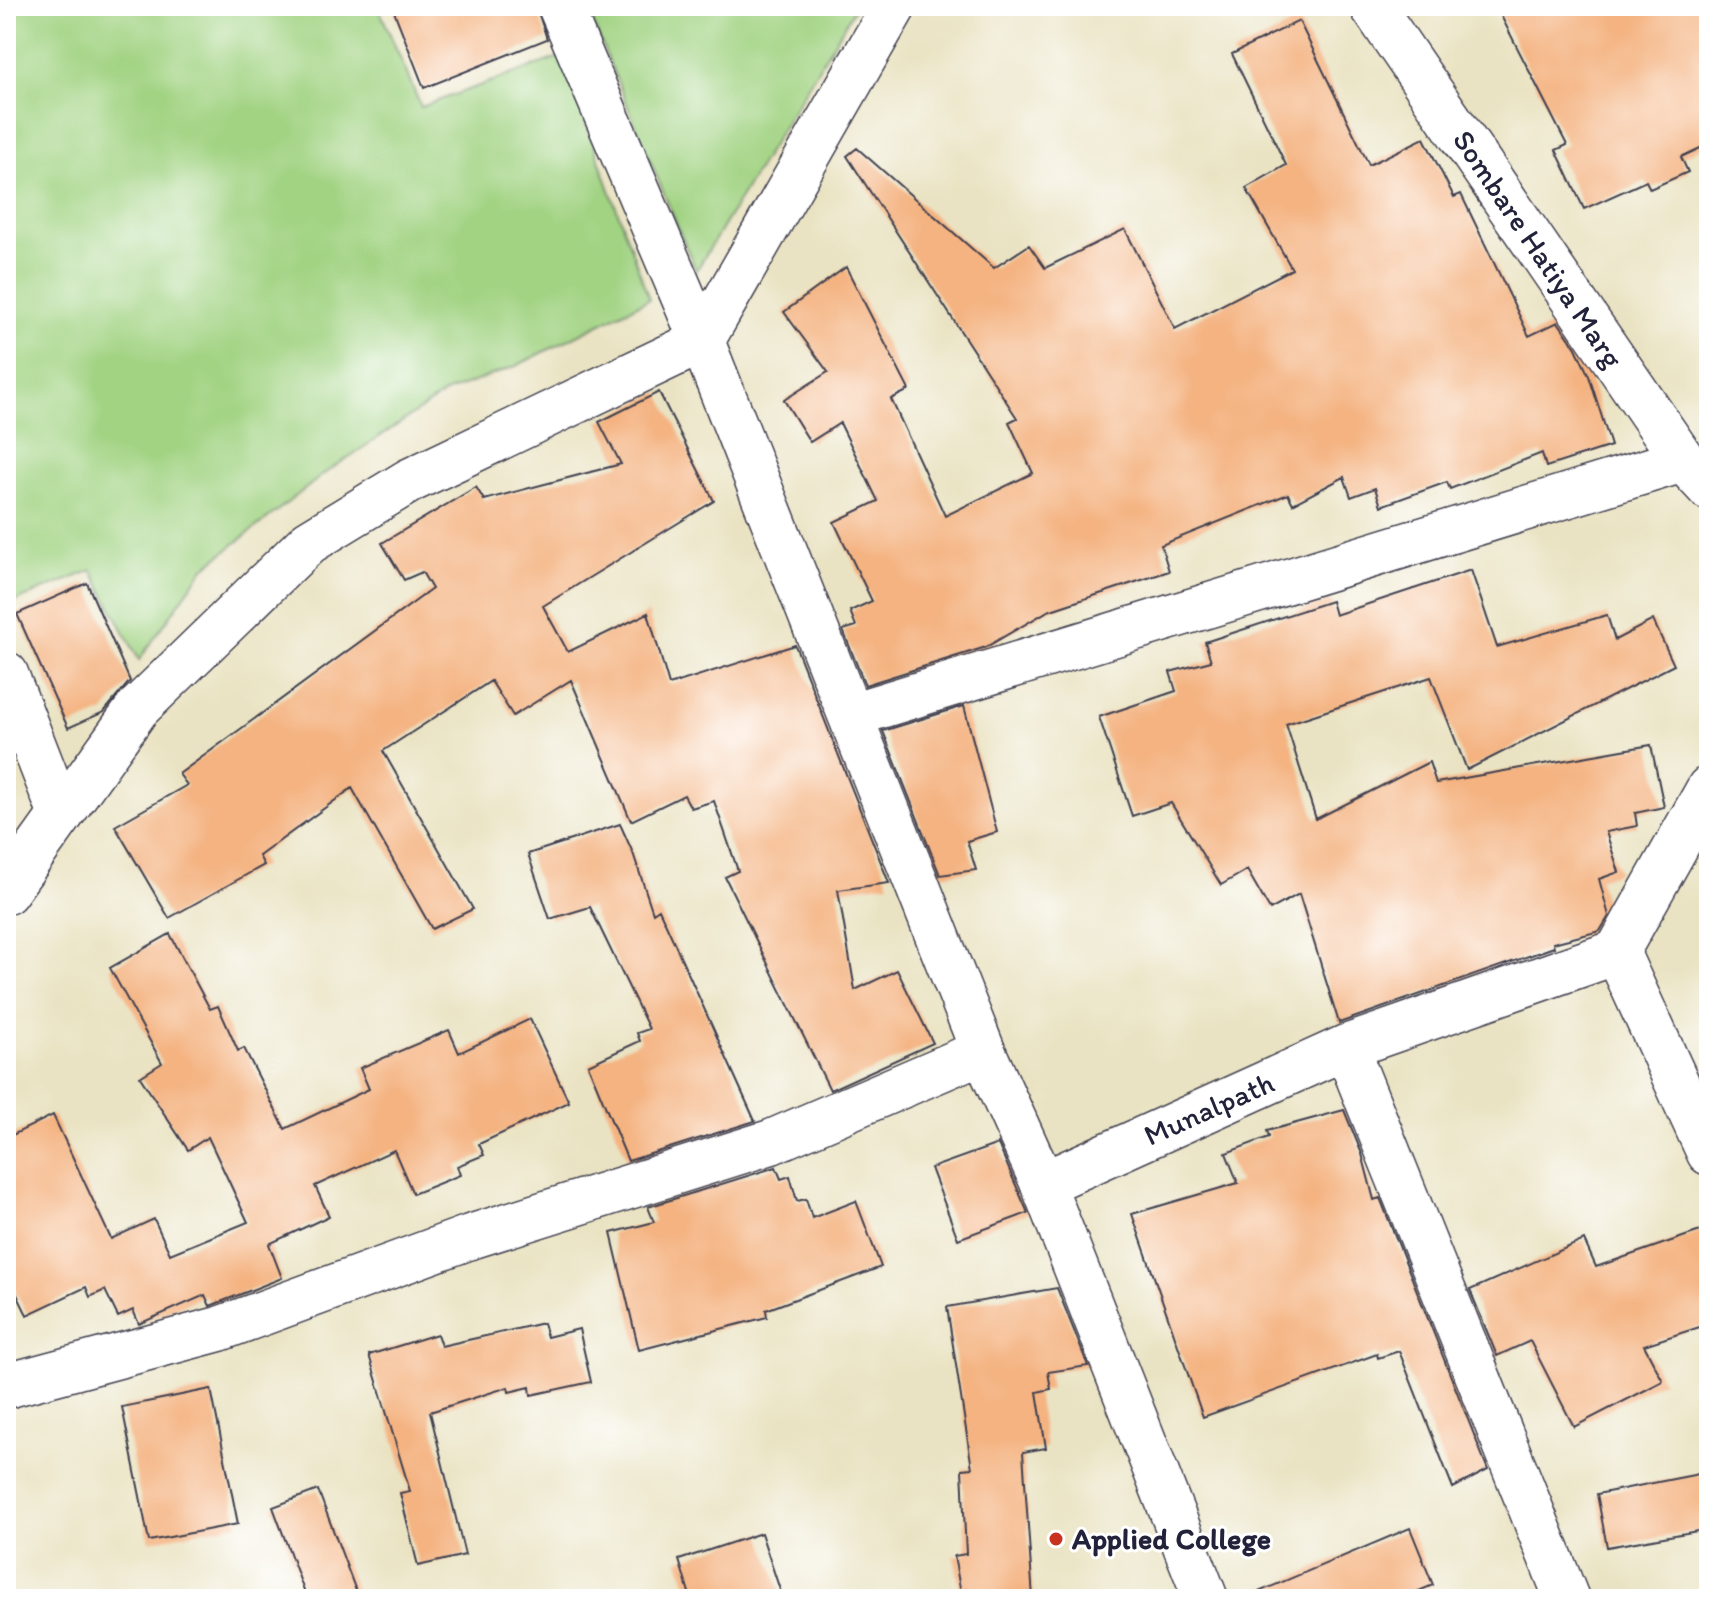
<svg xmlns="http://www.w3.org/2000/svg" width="1715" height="1605" font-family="Itim,sans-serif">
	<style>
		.green { fill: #a1d382; stroke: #627a5e; stroke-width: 2 }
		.building { fill: #f4b381 }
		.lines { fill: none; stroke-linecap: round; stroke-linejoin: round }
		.minor-casing { stroke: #403f4f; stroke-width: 47 }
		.tertiary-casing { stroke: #403f4f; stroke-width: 47 }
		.minor { stroke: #fff; stroke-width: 44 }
		.tertiary { stroke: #fff; stroke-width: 44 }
		.poi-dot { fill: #c8321e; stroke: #fff; stroke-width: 3 }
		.labels { text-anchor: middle; stroke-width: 6; stroke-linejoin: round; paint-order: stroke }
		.street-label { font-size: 30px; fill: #22223b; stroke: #fff }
		.poi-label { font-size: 30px; font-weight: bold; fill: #22223b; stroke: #fff; text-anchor: start }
	</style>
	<rect width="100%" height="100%" fill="#fff"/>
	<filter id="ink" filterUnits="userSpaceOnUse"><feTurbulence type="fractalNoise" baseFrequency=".0125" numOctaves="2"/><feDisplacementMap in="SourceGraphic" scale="16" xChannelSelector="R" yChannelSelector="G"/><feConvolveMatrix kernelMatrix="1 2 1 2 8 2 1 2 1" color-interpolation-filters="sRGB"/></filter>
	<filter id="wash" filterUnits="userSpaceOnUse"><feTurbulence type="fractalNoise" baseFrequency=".006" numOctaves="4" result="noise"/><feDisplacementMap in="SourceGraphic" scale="32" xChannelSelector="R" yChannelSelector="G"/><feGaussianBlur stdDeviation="1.8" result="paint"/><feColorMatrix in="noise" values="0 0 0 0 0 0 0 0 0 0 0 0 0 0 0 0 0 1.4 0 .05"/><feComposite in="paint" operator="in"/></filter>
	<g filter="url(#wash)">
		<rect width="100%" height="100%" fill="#eae3c3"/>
		<path class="green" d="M6,6H378L421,107L562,56L649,299L516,366L447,392L328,471L204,568L139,660L92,570L9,604L6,596Z
			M586,6H856L696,271Z"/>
		<g id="blocks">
			<path class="building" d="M392,6H536L547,39L424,88Z
				M587,6H623L624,8L593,20Z
				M1496,6H1709V144L1681,157L1688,172L1650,189L1646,181L1584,209L1556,150L1567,145Z
				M1299,21L1369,165L1424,138L1454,197L1461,194L1529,336L1558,322L1576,348L1589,376L1611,446L1546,467L1542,453L1450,489L1447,482L1381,506L1375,488L1351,497L1344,477L1293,504L1288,494L1161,545L1169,571L1048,611L986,647L865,685L843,630L856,626L850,611L872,601L834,522L878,501L840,423L810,442L784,400L828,372L784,312L846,267L909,390L891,399L945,516L1033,473L1009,422L1017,418L847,156L857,148L994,268L1029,245L1045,268L1125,229L1175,329L1292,269L1246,188L1286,165L1232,54Z
				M659,392L714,501L543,606L568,652L648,613L669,685L795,645L889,883L838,890L855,990L897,970L933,1043L830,1090L725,877L738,871L714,801L691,808L684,795L631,821L571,680L513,716L491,681L383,751L473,909L432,929L352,788L259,856L264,865L169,918L115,826L187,785L179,774L432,589L422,572L404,580L382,543L476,487L484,500L621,464L599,422Z
				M1471,570L1497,647L1607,615L1615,640L1653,620L1674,665L1467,770L1431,677L1286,724L1316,819L1429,762L1436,783L1651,745L1664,807L1635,813L1637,826L1606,832L1619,872L1599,879L1609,916L1600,931L1553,943L1554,947L1339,1023L1299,894L1270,910L1247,870L1221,885L1171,803L1132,816L1099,717L1176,691L1170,672L1211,661L1205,642L1331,601L1335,615Z
				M87,583L130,681L104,712L68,728L17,614Z
				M964,706L997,832L967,841L976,870L940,875L883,731Z
				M620,824L633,853L653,913L659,909L755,1121L628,1161L588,1065L640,1041L637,1033L649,1029L590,907L550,919L528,854Z
				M170,934L210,1009L218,1006L238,1051L244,1048L285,1129L369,1089L360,1068L449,1030L459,1053L530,1019L569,1102L479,1144L484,1155L457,1166L460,1175L413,1194L394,1150L315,1186L329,1216L269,1244L282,1278L249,1291L210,1306L205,1295L139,1324L133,1310L118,1317L105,1290L90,1297L86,1287L27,1315L6,1272V1138L53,1115L111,1239L154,1219L170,1254L248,1222L208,1137L188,1150L140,1077L162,1063L110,968Z
				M1344,1110L1362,1154L1374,1200L1380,1198L1488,1470L1453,1488L1399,1351L1378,1358L1377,1354L1203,1417L1132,1214L1238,1183L1226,1153L1269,1137L1267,1131Z
				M998,1144L1028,1213L958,1239L931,1168Z
				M776,1167L781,1179L790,1176L797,1201L806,1199L812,1218L856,1201L881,1267L766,1310L767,1317L639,1350L611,1233L654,1222L648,1207Z
				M1709,1228V1324L1644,1345L1663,1381L1574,1427L1530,1341L1497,1356L1470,1290L1584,1240L1596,1267Z
				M1057,1288L1088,1366L1048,1372L1051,1389L1037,1392L1046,1448L1023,1452L1033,1599H962L954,1556L966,1554L962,1469L972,1468L947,1307Z
				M543,1323L547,1337L579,1329L591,1382L531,1395L530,1387L509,1392L508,1387L430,1412L465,1555L418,1566L400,1493L410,1491L369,1355L437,1334L441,1346Z
				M211,1389L238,1524L149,1541L122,1407Z
				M1709,1472V1529L1607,1547L1597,1494Z
				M318,1490L359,1599H307L273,1507Z
				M1410,1528L1433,1585L1400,1599H1242Z
				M761,1533L783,1599H691L679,1560Z"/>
		</g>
	</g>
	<g filter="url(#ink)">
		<use href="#blocks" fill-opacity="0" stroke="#403f4f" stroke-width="2"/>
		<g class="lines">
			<defs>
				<path id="minor" d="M560,6L702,341L983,1051L1043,1184L1206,1599
					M1372,6L1683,460L1709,488
					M6,674L61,815
					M851,715L1683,460
					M1617,952L1709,1153
					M1346,1047L1567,1599
					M1043,1184L1346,1047L1617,952L1709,788
					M6,1386L219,1329L470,1237L771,1142L983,1051"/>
				<path id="tertiary" d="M6,892L137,709L309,542L409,481L702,341L894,6"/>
			</defs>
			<use href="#minor" class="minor-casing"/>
			<use href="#tertiary" class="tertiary-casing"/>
			<use href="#minor" class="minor"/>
			<use href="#tertiary" class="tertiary"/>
		</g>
	</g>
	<circle class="poi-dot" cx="1056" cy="1539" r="8"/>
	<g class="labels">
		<g class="street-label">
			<text transform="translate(1538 249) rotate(56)" y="10">Sombare Hatiya Marg</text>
			<text transform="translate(1209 1109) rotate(-24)" y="10">Munalpath</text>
		</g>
		<g class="poi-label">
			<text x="1072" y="1549">Applied College</text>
		</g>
	</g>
	<rect width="1715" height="1605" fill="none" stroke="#fff" stroke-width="32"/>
</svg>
